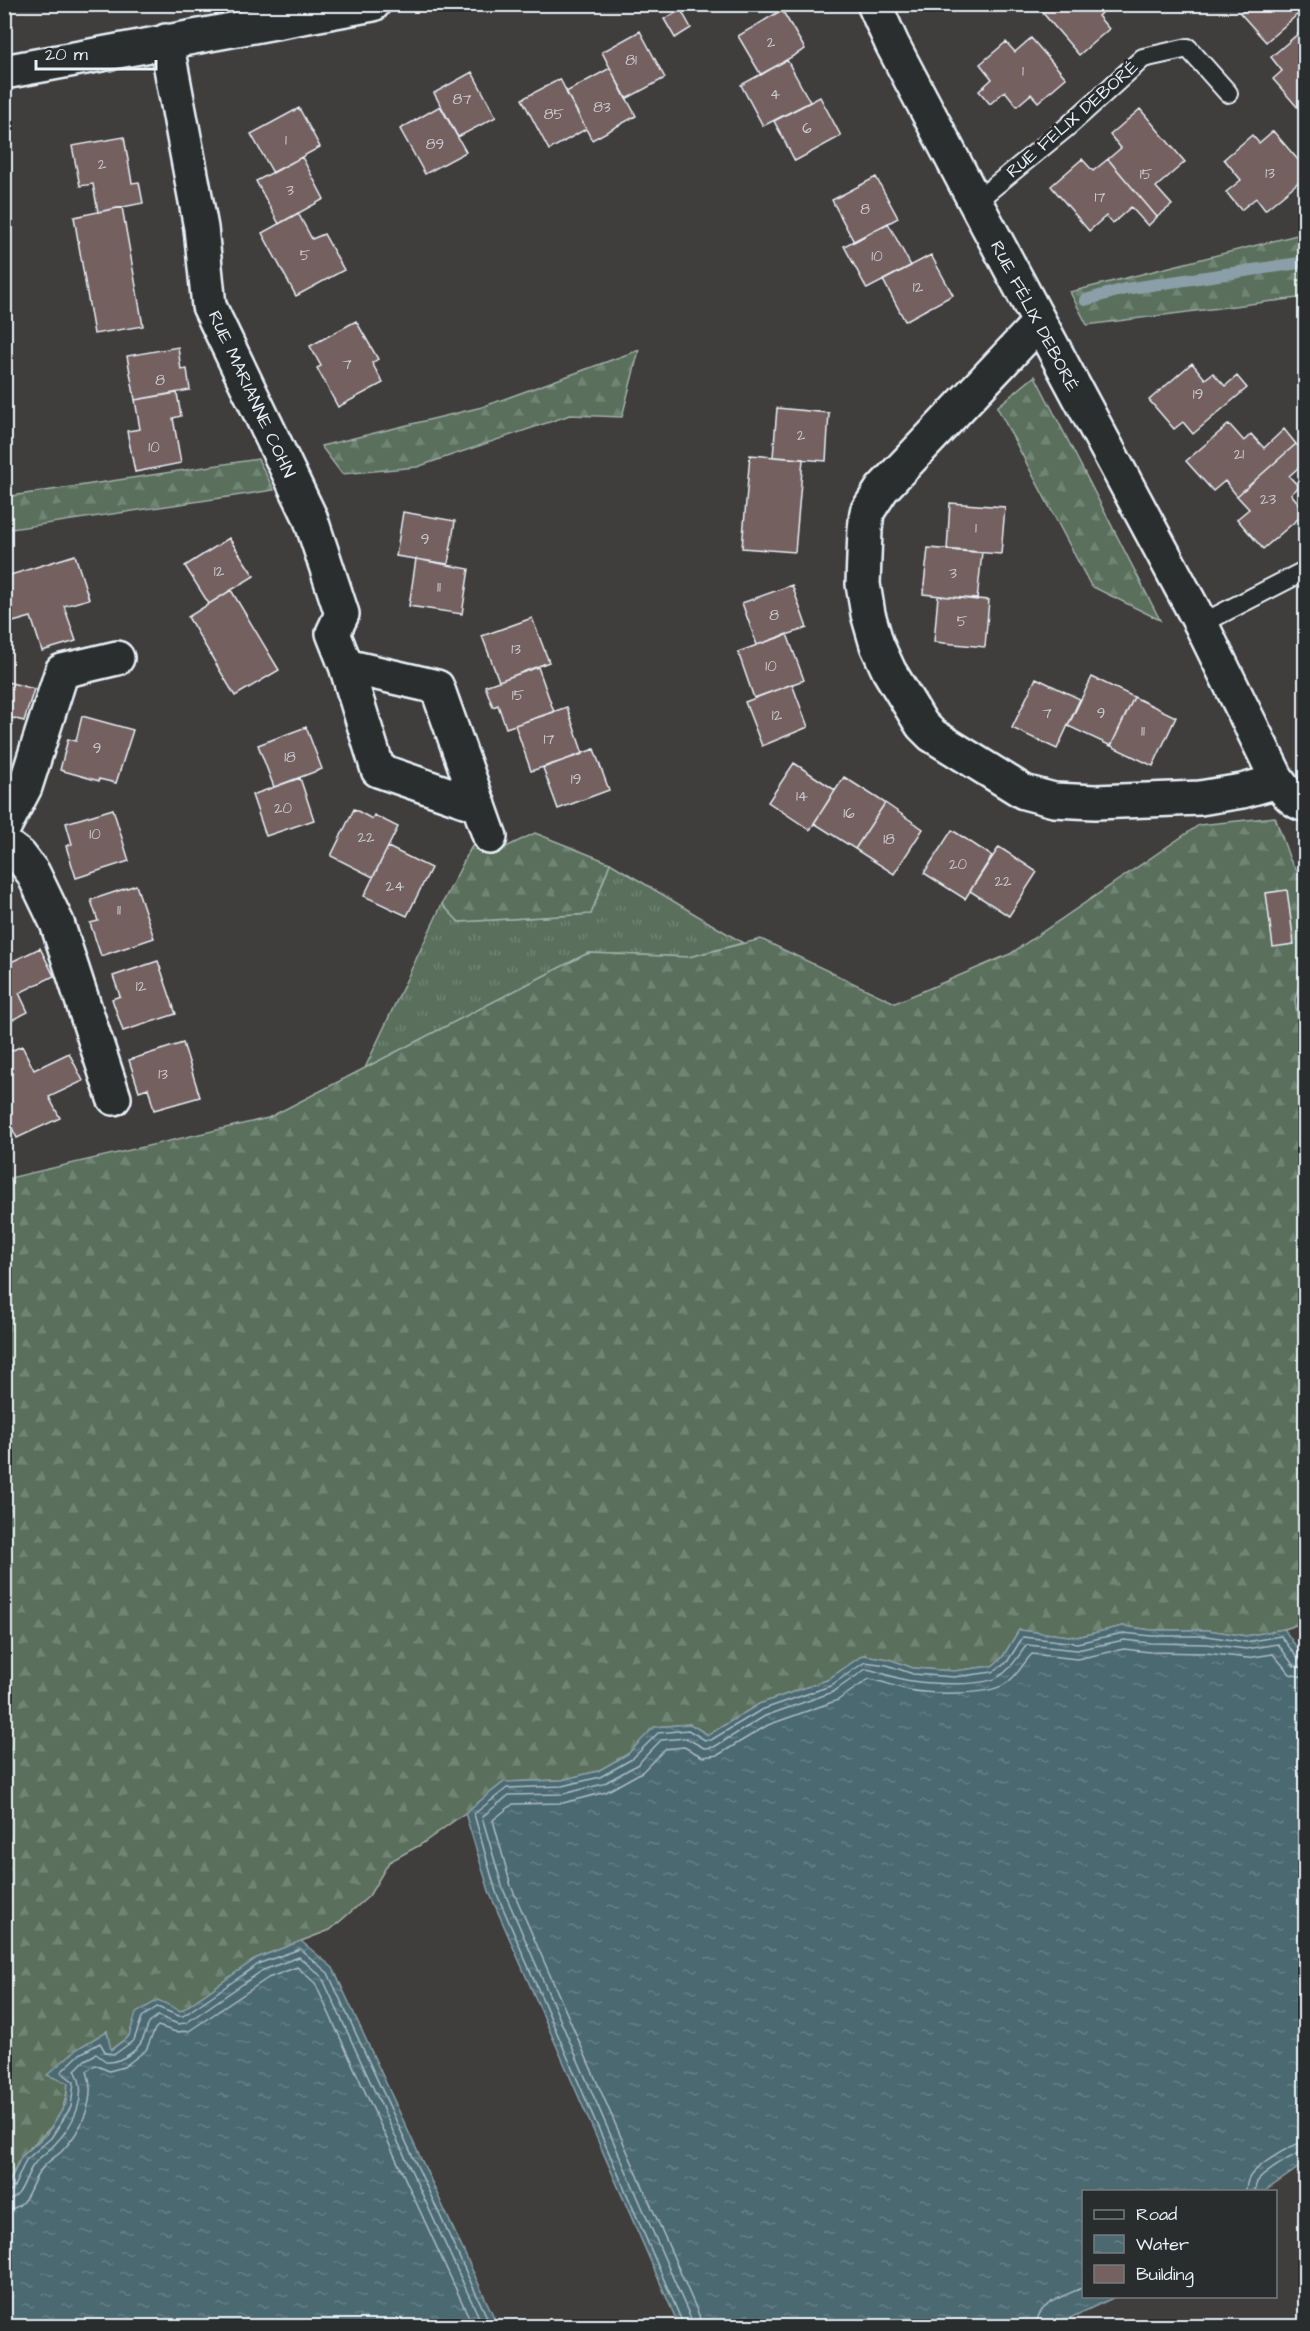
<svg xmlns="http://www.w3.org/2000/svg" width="1310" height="2331" font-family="'Architects Daughter',sans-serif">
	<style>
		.grass { fill: url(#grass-tufts); stroke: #a1b0aa; stroke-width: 1.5 }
		.forest { fill: url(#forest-firs); stroke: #a1b0aa; stroke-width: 1.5 }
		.water { fill: url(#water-ripples); stroke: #8a9fa7; stroke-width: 1.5 }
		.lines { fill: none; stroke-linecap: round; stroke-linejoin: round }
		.shore { stroke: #aabbc2; stroke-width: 1.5 }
		.stream { stroke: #8a9fa7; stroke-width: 12 }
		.building { fill: #746160; stroke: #e8f1f8; stroke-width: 1.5 }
		.lane-casing { stroke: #e8f1f8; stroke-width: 22 }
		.street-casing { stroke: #e8f1f8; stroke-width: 38 }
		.lane { stroke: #2a2d2e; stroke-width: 18 }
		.street { stroke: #2a2d2e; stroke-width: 33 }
		.labels { text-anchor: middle; stroke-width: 5; stroke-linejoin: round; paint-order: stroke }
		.number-label { font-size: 15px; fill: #cbcdd2 }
		.street-label { font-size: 18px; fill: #e8f1f8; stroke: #2a2d2e }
	</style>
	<defs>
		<pattern id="grass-tufts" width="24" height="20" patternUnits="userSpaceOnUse" patternTransform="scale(1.5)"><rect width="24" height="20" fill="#5a705c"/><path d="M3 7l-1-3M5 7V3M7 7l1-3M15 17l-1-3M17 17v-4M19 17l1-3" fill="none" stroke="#728574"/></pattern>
		<pattern id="forest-firs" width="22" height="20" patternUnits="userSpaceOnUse" patternTransform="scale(1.5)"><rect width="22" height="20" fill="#5a705c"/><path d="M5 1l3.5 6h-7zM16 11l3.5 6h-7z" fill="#728574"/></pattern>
		<pattern id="water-ripples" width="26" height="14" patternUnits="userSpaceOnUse" patternTransform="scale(1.5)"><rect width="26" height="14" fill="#4c6971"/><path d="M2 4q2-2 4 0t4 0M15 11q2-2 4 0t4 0" fill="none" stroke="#667f86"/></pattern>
	</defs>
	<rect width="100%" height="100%" fill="#403d3d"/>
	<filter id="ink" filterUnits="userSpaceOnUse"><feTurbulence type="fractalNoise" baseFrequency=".0167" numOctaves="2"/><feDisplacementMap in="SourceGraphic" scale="12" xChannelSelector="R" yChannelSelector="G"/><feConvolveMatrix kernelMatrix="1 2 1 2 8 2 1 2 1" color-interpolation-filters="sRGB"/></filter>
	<g filter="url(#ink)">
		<path class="grass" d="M610,863L743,943L689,957L588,953L365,1068L442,904L459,922L591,914Z"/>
		<path class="forest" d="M1305,233V297L1087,325L1070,292Z
			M639,350L622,417L570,415L417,467L342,474L321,446L482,407Z
			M1035,376L1160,620L1091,586L997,407Z
			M258,459L274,490L5,530V497Z
			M1275,817L1290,860L1306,885L1305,963L1295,1000L1306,1073L1305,1622L1284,1629L1246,1636L1208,1630H1151L1123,1626L1077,1637L1019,1630L1002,1658L992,1666L954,1671L913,1668L889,1659L863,1655L827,1680L759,1704L708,1735L690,1724L655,1727L628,1754L598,1771L562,1780L504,1782L465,1813L420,1845L389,1862L369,1896L330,1930L257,1958L181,2011L137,2013L129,2036L110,2050L107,2031L77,2049L48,2075L68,2083C64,2124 48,2128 23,2155C15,2164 10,2181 5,2193V1179L268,1118L588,953L689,957L761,939L895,1003L1010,954L1199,825Z
			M535,833L610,863L591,914L459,922L442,904L475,840L504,848Z"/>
		<path class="water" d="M1123,1626L1151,1630H1208L1246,1636L1284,1629L1305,1659V2163L1265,2191L1084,2192V2296L1115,2297L1053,2326H679L490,1894L465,1813L504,1782L562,1780L598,1771L628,1754L654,1727L690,1724L708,1735L759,1704L827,1680L863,1655L889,1659L913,1668L954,1671L992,1666L1002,1658L1019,1630L1077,1637Z
			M301,1941L333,1968L498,2326H5V2193L21,2157L46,2135L66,2104L68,2083L47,2075L77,2049L107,2031L111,2050L129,2036L136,2013L158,2000L181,2011L257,1958Z"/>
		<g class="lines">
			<path class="shore" d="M1246,2192C1246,2186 1247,2182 1249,2178C1256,2166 1292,2143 1306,2142
				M1255,2192C1255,2187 1255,2186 1257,2182C1262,2174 1296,2152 1306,2151
				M4,2193L12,2191L26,2160L51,2138L71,2107L74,2082L61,2072L80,2054L100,2043L106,2053L115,2054L134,2040L142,2017L157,2007L179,2016H183L260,1963L300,1949L328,1973L491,2326
				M4,2201C22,2200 24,2179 32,2167C37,2158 48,2152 55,2144C74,2124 89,2095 75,2070L85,2060L96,2054L107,2062C118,2063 134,2053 140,2044C149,2031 143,2025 158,2016L178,2024L186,2023L263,1970L299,1957L322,1977L483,2326
				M4,2210C29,2209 28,2187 40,2171C45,2163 54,2158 61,2152C81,2132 97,2099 87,2071L95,2065L109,2071L124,2067L146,2050L155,2029L158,2026L176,2032L189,2031L268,1978L297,1967L315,1983L473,2326
				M684,2326L496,1892L474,1814L507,1788L562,1786L600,1777L632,1759L658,1733L688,1730L705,1740H711L761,1710L830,1686L865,1662L887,1665L913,1674L954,1677L993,1672L1007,1662L1023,1637L1077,1643L1123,1633L1151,1636H1207L1246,1642L1281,1636L1299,1660L1306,1662
				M692,2326L691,2319L503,1889L482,1817L509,1795L563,1794L603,1784L637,1765L661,1740L686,1738L704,1748L714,1747L765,1716L833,1692L866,1669C882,1672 896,1679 912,1681C931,1684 985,1687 1000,1676C1013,1668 1018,1655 1027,1645L1077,1650L1124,1640L1150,1643L1207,1644L1246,1649L1278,1644L1294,1666L1306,1669
				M701,2326L699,2315L511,1886L493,1820L513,1804L563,1803L606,1792L642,1772L665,1749L684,1747L703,1757L718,1755L768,1725L838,1700L869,1679C883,1681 895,1687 909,1690C929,1694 987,1696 1005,1684C1018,1676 1022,1664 1032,1654L1077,1659L1124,1649L1150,1652L1206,1653L1247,1658L1273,1654L1290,1674L1306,1678
				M1036,2326C1037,2302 1065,2296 1084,2287"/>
			<path class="stream" d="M1085,300L1125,289L1306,262"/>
		</g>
		<path class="building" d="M1051,4H1110L1098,16L1109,29L1079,55L1042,12Z
			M1250,4H1306V7L1266,42L1240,13Z
			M681,10L691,28L675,38L664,19Z
			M782,10L805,49L761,75L738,36Z
			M1306,27V101L1298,108L1273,79L1282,71L1271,57Z
			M640,31L665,78L626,99L602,52Z
			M1031,38L1066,78L1038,102L1031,94L1017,106L1005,91L990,104L979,91L992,79L980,64L1006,42L1015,52Z
			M787,60L810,102L763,126L741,85Z
			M610,68L636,116L592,140L566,92Z
			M472,72L496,117L458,137L434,93Z
			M560,79L586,129L549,150L522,99Z
			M820,97L841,136L795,161L774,121Z
			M440,106L466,152L425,174L400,129Z
			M299,108L320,147L273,173L251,134Z
			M1140,109L1185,162L1156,187L1172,205L1157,217L1108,159L1121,148L1110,135Z
			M1273,131L1306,169V176L1265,210L1256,198L1241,210L1226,192L1241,180L1224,159L1252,135L1259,143Z
			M124,137L132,183L139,182L143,203L98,212L93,184L80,186L72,146Z
			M302,157L324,199L279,224L256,181Z
			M1082,159L1093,171L1108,159L1157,217L1148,226L1131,207L1113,223L1106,216L1089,231L1051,186Z
			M876,177L898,218L854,242L832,200Z
			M122,207L143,326L94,334L74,217Z
			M298,213L312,239L324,234L344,270L296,296L262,233Z
			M888,223L911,266L867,289L844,246Z
			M931,255L953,295L905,321L883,280Z
			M356,321L378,359L372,363L383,383L338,407L317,368L321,366L310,346Z
			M178,347L181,370L187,369L190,390L135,400L127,356Z
			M1192,363L1205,379L1213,373L1225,386L1237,376L1247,388L1193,434L1183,422L1174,429L1149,400Z
			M177,393L181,416L173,418L181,463L135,472L127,431L140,429L135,400Z
			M777,408L829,413L826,461L773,457Z
			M1229,424L1244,441L1251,434L1264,448L1284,429L1296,444L1237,496L1225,481L1213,491L1186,461Z
			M1296,444L1306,454V461L1289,476L1299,487L1291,494L1306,512L1263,549L1237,519L1249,509L1237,496Z
			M750,455L803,459L795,552L742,548Z
			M950,503L1005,507L1001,554L947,550Z
			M403,512L455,521L448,564L396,556Z
			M229,538L254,576L209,604L185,566Z
			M928,548L982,552L977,600L923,594Z
			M75,555L89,599L64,606L76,641L42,651L31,617L6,624L4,577Z
			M416,559L469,569L462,614L409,606Z
			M792,585L807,628L757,645L742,603Z
			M231,590L279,670L235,696L188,617Z
			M938,596L989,600L985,647L934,642Z
			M532,618L549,662L499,681L482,636Z
			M787,634L804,680L754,698L738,652Z
			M538,667L554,712L506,728L498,705L493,707L485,686Z
			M1092,677L1134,697L1111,746L1068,726Z
			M1036,678L1080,699L1057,749L1012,728Z
			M4,681L34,689L24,721L4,716Z
			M792,684L808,727L762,746L745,702Z
			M1134,697L1176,717L1153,766L1111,746Z
			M567,707L583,754L531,771L515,725Z
			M82,716L133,730L116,783L99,779V781L60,770L68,739L76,741Z
			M306,727L322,769L274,787L258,745Z
			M594,749L609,790L558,809L543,768Z
			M794,763L835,790L810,830L768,802Z
			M844,777L885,803L855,849L814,823Z
			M300,778L314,820L266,836L252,795Z
			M885,803L923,829L894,874L855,849Z
			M113,809L129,861L76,878L66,846L72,844L66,823Z
			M354,809L372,819L374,815L398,827L373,877L331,856Z
			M952,830L992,856L965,899L924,873Z
			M388,847L431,868L407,916L364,896Z
			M999,847L1037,872L1009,916L970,891Z
			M136,885L154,938L101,956L90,923L98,921L91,900Z
			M1287,890L1294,944L1273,947L1266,893Z
			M40,948L54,976L19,993L28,1012L4,1024V963L5,965Z
			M158,961L176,1014L123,1031L112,999L120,996L113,976Z
			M183,1043L200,1097L154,1110L148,1088L139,1091L129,1060Z
			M22,1046L34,1070L69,1053L83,1081L49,1097L60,1118L17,1138L4,1112V1054Z"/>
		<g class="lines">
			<defs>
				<path id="lane" d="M975,202L1066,128L1143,58L1188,48L1228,93
					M1201,624L1306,570"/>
				<path id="street" d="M874,4L892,44L981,213L1201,624L1278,781C1286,792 1293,802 1306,805
					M166,41L201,228L209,306L310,517L342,614L333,633L346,666L378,770L479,805
					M4,72L373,4
					M1039,323L882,489L867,512L865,530L863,584L868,614L877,645L889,671L922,725L932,735L1024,792L1054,800L1095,802L1200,798L1242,791L1278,781
					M346,666L437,687L490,837
					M4,827L25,787L62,671L117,658
					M4,844L20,856L33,873L57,923L114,1098"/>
			</defs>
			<use href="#lane" class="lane-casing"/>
			<use href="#street" class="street-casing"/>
			<use href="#lane" class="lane"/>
			<use href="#street" class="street"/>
		</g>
	</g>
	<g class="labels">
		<g class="number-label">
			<text x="771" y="47">2</text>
			<text x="631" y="65">81</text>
			<text x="1023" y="76">1</text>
			<text x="775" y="99">4</text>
			<text x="462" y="104">87</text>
			<text x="602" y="112">83</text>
			<text x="554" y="119">85</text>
			<text x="807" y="133">6</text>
			<text x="286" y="145">1</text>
			<text x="435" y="149">89</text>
			<text x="102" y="169">2</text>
			<text x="1270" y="178">13</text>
			<text x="1146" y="179">15</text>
			<text x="290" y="195">3</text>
			<text x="1100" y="202">17</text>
			<text x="865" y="214">8</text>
			<text x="305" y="260">5</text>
			<text x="877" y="261">10</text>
			<text x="918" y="292">12</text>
			<text x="347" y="369">7</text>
			<text x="160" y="385">8</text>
			<text x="1198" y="399">19</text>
			<text x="801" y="440">2</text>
			<text x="154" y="452">10</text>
			<text x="1239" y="459">21</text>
			<text x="1268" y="504">23</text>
			<text x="976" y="533">1</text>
			<text x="425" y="544">9</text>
			<text x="219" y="576">12</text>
			<text x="953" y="578">3</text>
			<text x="439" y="592">11</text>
			<text x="774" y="620">8</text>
			<text x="962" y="626">5</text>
			<text x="516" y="654">13</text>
			<text x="771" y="671">10</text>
			<text x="518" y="700">15</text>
			<text x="1047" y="718">7</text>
			<text x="1101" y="718">9</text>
			<text x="777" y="720">12</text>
			<text x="1143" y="736">11</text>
			<text x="549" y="744">17</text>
			<text x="97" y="753">9</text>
			<text x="290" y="762">18</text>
			<text x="576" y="784">19</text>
			<text x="802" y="801">14</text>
			<text x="283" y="813">20</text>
			<text x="849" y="818">16</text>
			<text x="95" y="839">10</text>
			<text x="366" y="842">22</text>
			<text x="889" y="844">18</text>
			<text x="958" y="869">20</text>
			<text x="1003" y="886">22</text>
			<text x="395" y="891">24</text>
			<text x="119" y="915">11</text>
			<text x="141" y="991">12</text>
			<text x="163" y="1079">13</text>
		</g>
		<g class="street-label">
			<text transform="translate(1072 119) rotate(-41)" y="6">RUE FELIX DEBORÉ</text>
			<text transform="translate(1035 316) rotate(62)" y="6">RUE FÉLIX DEBORÉ</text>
			<text transform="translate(252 394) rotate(65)" y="6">RUE MARIANNE COHN</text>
		</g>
	</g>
	<rect width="1310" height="2331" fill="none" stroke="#2a2d2e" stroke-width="24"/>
	<rect x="12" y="12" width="1286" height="2307" fill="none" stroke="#e8f1f8" stroke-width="2" filter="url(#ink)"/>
	<rect x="1082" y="2190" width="195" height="108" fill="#2a2d2e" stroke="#767b7f" stroke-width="1.5"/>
	<rect x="1094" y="2210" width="30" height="9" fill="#2a2d2e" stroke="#767b7f" stroke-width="1.5"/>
	<text x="1136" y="2220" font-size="18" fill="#e8f1f8">Road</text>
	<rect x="1094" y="2235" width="30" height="18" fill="url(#water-ripples)" stroke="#767b7f" stroke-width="1.5"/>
	<text x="1136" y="2250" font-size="18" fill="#e8f1f8">Water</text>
	<rect x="1094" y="2265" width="30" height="18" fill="#746160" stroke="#767b7f" stroke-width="1.5"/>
	<text x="1136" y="2280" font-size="18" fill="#e8f1f8">Building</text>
	<path d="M36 60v9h120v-9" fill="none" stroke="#e8f1f8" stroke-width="3"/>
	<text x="45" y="60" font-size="18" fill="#e8f1f8" stroke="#2a2d2e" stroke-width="4.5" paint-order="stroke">20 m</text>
</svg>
